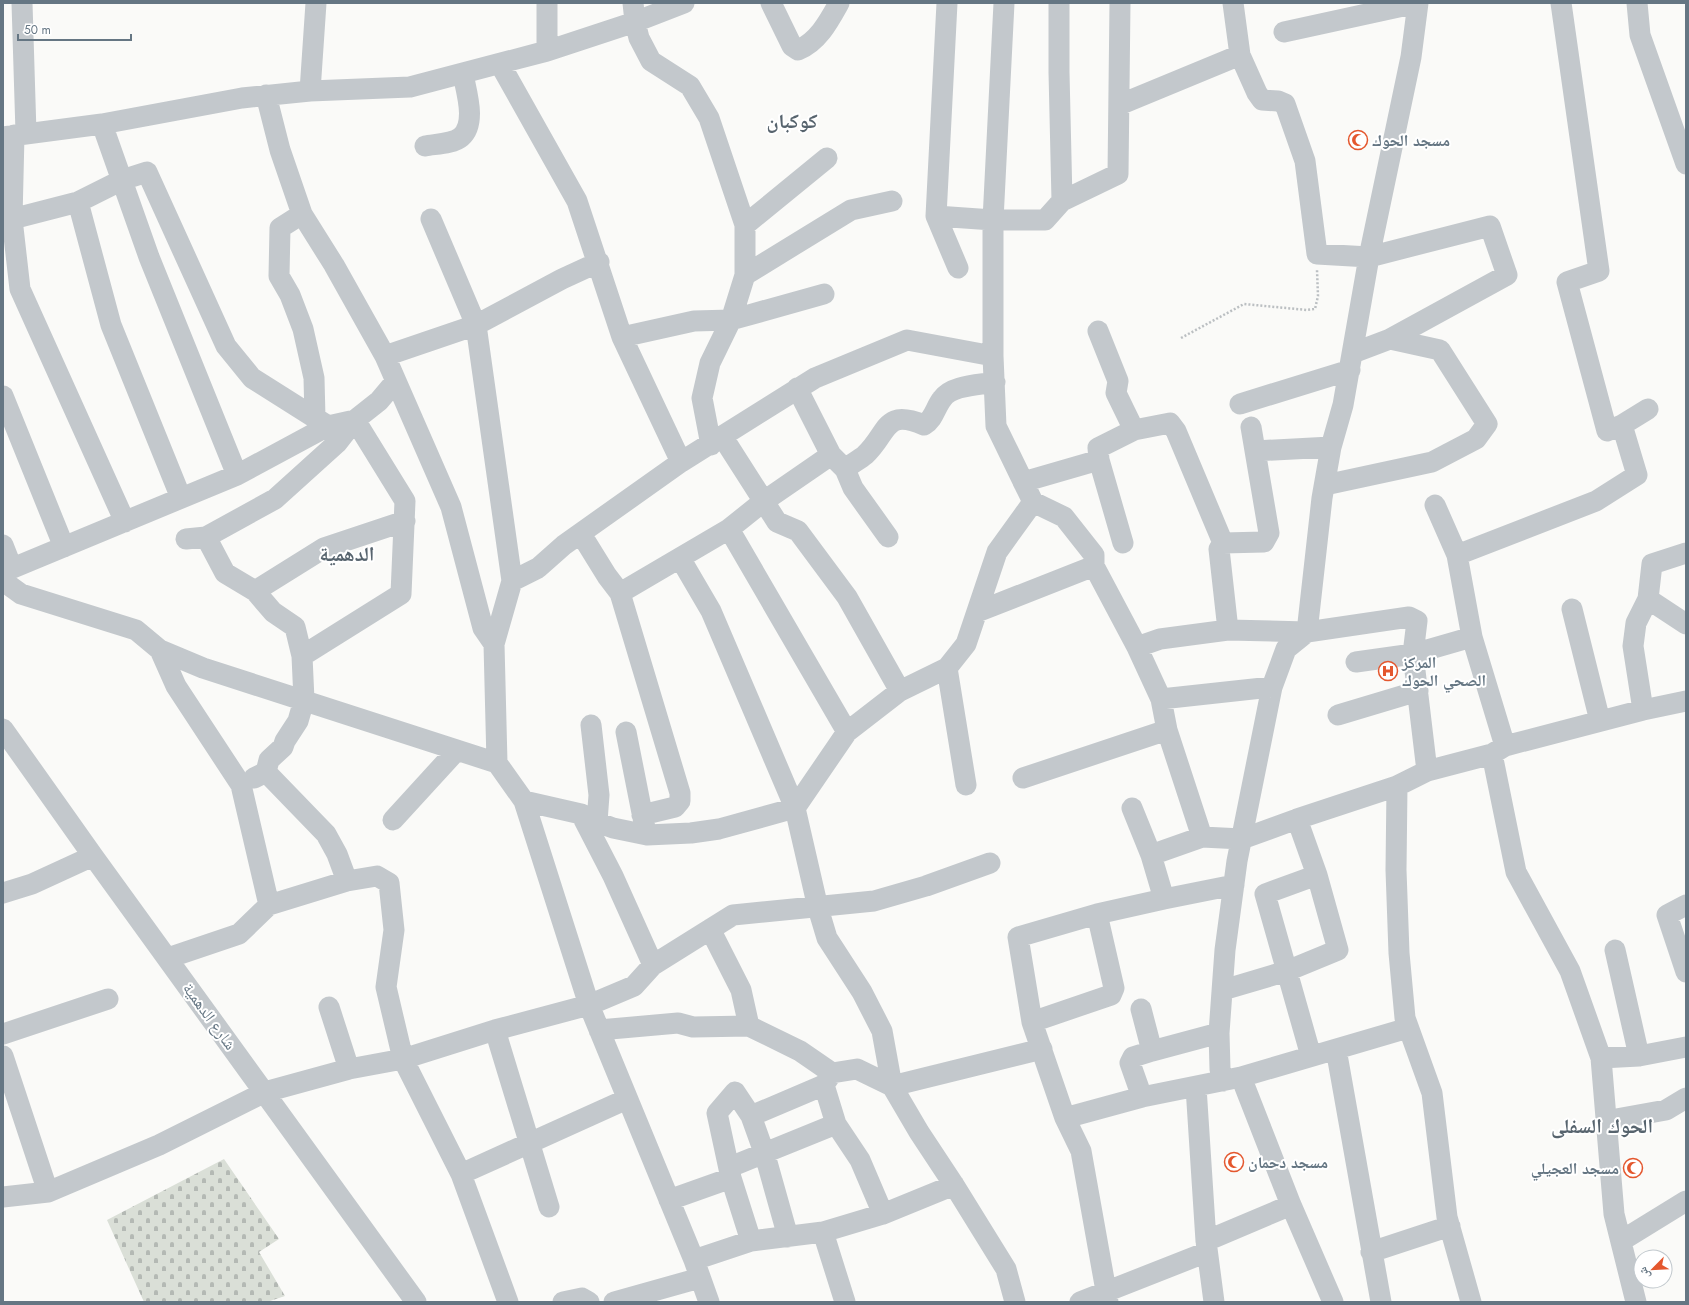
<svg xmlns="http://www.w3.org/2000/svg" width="1689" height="1305" font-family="Jost,'Noto Naskh Arabic',sans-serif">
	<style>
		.cemetery { fill: url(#cemetery-stones) }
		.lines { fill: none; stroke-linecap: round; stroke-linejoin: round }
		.path { stroke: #bbbfc2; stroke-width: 2.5; stroke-dasharray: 2 2; stroke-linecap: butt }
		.minor { stroke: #c3c8cc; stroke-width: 21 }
		.labels { text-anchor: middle; stroke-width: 4; stroke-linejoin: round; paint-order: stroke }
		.poi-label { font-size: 16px; font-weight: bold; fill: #657683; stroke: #fff; text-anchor: start }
		.street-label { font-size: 16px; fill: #657683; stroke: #fff }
		.district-label { font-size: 20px; font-weight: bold; fill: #57646e; stroke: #fff }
	</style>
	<defs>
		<pattern id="cemetery-stones" width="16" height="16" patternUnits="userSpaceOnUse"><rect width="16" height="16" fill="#dadfd7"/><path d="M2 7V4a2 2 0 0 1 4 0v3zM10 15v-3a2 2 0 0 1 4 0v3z" fill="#b4b9b4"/></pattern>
	</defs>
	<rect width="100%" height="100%" fill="#fafaf8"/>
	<path class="cemetery" d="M224,1159L279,1239L259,1252L285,1296L267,1302H144L107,1220Z"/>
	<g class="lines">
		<path class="path" d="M1181,338L1244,304L1307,310L1315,309L1318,296L1317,270"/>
		<path class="minor" d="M22,3L26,133
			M633,3L635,22L639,38L651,61L690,86L709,118L745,225V275L731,320L710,363L702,398L711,445
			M771,3L792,46L798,50C818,42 829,21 839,3
			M947,3L936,216L958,268
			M1561,3L1599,271L1567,282L1607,431L1622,425L1648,409
			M1637,3L1640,35L1686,164
			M1284,32L1417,3
			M547,51V3
			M1240,55L1257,93L1262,100L1278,101L1285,104L1305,161L1317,254L1369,257L1490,226L1507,275L1390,339L1353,353
			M500,64L577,201L622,337L681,462
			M310,91L316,3
			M266,95L280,150L302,214L334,265L385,356L451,507L483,628L494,644
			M1119,105L1240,55L1233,3
			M102,124L149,257L237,475
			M14,135L12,219L20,289L125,522
			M3,137L102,124L242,98L310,91L410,87L547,51L635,22L684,3
			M425,146C435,144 453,144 461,137C477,123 466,91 463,74
			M1062,201L1118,174L1120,3
			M78,202L111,325L181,498
			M302,214L280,228L279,276L290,295L303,329L314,378L315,418
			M936,216L993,220H1045L1062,201L1059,72V3
			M12,219L78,202L122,180L147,172L226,346L252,378L328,426
			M431,219L476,325L512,581L494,644L497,763L524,801L589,1005L694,1260L709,1302
			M745,225L827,158
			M745,275L851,210L892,201
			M1098,331L1118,381L1116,393L1134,430
			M622,337L694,321L731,320L824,294
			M385,356L476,325L562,279L599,262
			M797,388L831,455L845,469L853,488L888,537
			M3,396L64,547
			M1240,404L1350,370
			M722,436L777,522L798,531L847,597L900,691
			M1255,451L1331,447
			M845,469C851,464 859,460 865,455C889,433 883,408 924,425C934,419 935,408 942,399C951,385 980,385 995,382
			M1023,482L1099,460
			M1325,485L1432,462L1476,439L1487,424L1440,350L1390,339
			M1033,502L1064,517L1094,555V566L1137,647L1161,699L1167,730L1202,837
			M1435,505L1457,555L1472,637L1505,746
			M729,529L847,732
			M581,534L607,576L620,593L680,793V801L675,807L642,815
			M206,537L225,573L255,591L273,612L295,627L302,656L304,700L298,721L285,741L283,747L269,760L266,772
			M186,539L206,537L275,499L337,443L355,420L405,501L401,594L302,656
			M1123,543L1099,460L1098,448L1134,430L1170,423L1176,431L1223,543
			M1223,543L1264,542L1269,533L1251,427
			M1223,543L1219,549L1228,630
			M3,545L12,568
			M1686,553L1652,564L1648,599L1686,624
			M1457,555L1596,501L1637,475L1622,425
			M680,558L711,611L795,808L818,908L827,938L862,992L882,1031L892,1086L1042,1049
			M3,572L237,475L328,426L355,420L379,401L395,382
			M3,581L21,594L136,630L160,650L203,668L497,763
			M512,581L538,568L564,545L681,462L815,378L907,340L993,356
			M255,591L324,548L405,521
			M620,593L729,529L764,501L831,455
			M1572,609L1600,721
			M977,612L1094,566
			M1137,647L1160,639L1228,630L1307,632L1409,617L1417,621L1413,654L1427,771
			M160,650L176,686L241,785L269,905
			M1356,662L1413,654L1472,637
			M947,668L966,785
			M1161,699L1272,687
			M1643,710L1633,646L1636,623L1648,599
			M1338,715L1418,691
			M591,725L599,795L597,822
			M3,729L93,856L416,1302
			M626,732L645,828
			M1492,754L1516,872L1570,971L1601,1058
			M254,778L266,772L326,834L337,854L347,881
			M1023,778L1167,730
			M1397,786L1396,870L1399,953L1405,1018L1432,1093L1447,1217L1471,1302
			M524,801L581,814L597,822L613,828L647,835L691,833L719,829L795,808L847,732L900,691L947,668L966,644L997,552L1033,502L996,426L993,356V220L1004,3
			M393,820L457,750
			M1151,855L1202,837L1242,839L1297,819L1397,786L1427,771L1492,754L1505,746L1643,710L1686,701
			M3,893L32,884L93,856
			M1164,899L1234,885
			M1686,905L1667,915L1686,972
			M710,929L741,990L749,1026
			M1615,950L1639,1056L1601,1058L1614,1214L1636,1302
			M168,958L239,934L269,905L347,881L377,876L389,883L394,930L386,987L403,1059L461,1174L508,1302
			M653,965L733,915L874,901L926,886L990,863
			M1223,990L1287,971L1338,950L1317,875L1297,819
			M329,1007L349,1069
			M1141,1009L1152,1051L1133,1057L1130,1063L1142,1097
			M1032,1022L1111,995L1114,988L1097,914
			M495,1030L549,1207
			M599,1030L678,1023L693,1027L749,1026L800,1051L832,1073
			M3,1034L108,999
			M1336,1049L1381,1302
			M1152,1051L1219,1033
			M3,1056L48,1192
			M1311,1056L1265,894L1317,875
			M1639,1056L1686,1047
			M1241,1077L1291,1205L1333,1302
			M1223,1081L1220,1069L1219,1033L1225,950L1237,861L1272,687L1286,649L1307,632L1322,498L1331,447L1343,405L1369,257L1411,57L1418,3
			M824,1085L836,1124L860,1160L883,1214
			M1196,1087L1206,1241L1214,1302
			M751,1116L824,1085L832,1073L857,1069L892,1086L919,1132L954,1185L1006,1269L1015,1302
			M1065,1118L1142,1097L1241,1077L1408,1028
			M1605,1121L1666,1110L1686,1098
			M730,1167L836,1124
			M461,1174L627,1099
			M3,1197L48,1192L159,1145L265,1092L349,1069L403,1059L495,1030L589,1005L634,986L653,965L613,876L581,814
			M669,1200L731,1178
			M823,1232L845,1302
			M751,1241L731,1178L717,1113L735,1092L751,1116L765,1155L788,1237
			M1206,1241L1291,1205
			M1621,1241L1686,1201
			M1371,1252L1450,1226
			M694,1260L751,1241L823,1232L883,1214L954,1185
			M563,1302L582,1298L589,1302
			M614,1302L700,1278
			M1080,1302L1207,1252
			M1108,1302L1081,1151L1065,1118L1032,1022L1018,937L1097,914L1164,899L1151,855L1132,808"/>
	</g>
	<defs>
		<symbol id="mosque-ring" viewBox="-11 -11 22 22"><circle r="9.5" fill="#fff" stroke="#e4572e" stroke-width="1.5"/><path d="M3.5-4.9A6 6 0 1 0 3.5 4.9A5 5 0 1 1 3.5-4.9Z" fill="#e4572e"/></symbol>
		<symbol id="hospital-ring" viewBox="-11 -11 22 22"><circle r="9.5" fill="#fff" stroke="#e4572e" stroke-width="1.5"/><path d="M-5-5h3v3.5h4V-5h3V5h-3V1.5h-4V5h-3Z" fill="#e4572e"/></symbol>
	</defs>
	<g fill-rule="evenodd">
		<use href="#mosque-ring" x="1347" y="129" width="22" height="22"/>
		<use href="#hospital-ring" x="1377" y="660" width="22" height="22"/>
		<use href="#mosque-ring" x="1223" y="1151" width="22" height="22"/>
		<use href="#mosque-ring" x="1622" y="1157" width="22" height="22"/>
	</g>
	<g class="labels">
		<g class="poi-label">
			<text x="1372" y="146">مسجد الحوك</text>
			<text x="1402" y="668">المركز<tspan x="1402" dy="18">الصحي الحوك</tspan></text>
			<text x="1248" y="1168">مسجد دحمان</text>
			<text x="1619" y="1174" text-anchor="end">مسجد العجيلي</text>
		</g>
		<g class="street-label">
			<text transform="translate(210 1016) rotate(54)" y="6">شارع الدهمية</text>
		</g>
		<g class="district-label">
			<text x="792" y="128">كوكبان</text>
			<text x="347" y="561">الدهمية</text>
			<text x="1602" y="1133">الحوك السفلى</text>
		</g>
	</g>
	<rect width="1689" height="1305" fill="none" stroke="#657683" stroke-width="8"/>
	<g transform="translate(1653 1269) rotate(246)"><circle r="19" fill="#ffffff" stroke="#c1c8cd"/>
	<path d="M0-3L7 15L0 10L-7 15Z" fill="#e4572e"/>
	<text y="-6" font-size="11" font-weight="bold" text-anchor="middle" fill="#657683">ش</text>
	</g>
	<path d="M18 34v6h113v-6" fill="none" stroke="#657683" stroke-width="2"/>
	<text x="24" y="34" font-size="12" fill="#657683" stroke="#ffffff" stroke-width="3" paint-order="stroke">50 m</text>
</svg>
